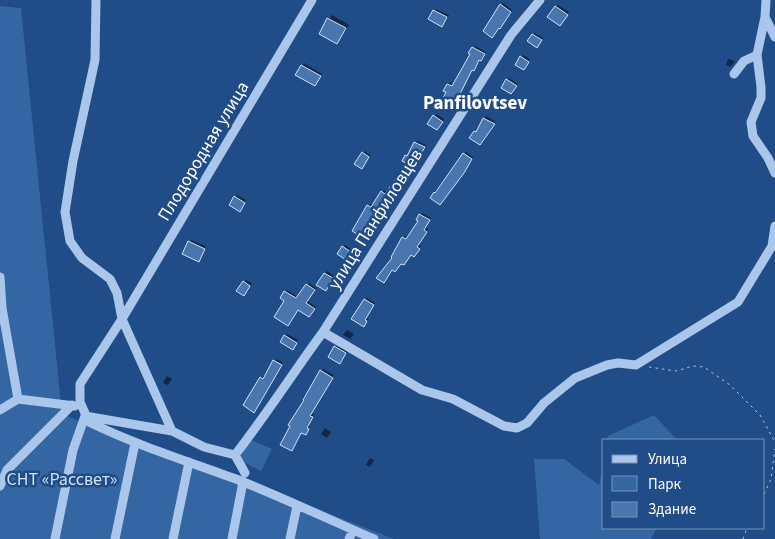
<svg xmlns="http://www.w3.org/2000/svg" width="775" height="539" font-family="'Source Sans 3',sans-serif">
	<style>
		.green { fill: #3466a4 }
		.shadow { fill: #0007 }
		.building { fill: #4976af; stroke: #cfe1f8 }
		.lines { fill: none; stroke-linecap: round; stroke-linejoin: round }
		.path { stroke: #aac6ea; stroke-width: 1; stroke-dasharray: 2.5 4; stroke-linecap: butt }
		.minor { stroke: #aac6ea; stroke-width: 9 }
		.labels { text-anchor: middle; stroke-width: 5; stroke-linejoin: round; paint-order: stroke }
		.street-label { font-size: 18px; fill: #fff; stroke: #204c87 }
		.park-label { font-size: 18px; fill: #cfe1f8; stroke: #204c87 }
		.neighbourhood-label { font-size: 19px; font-weight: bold; fill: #fff; stroke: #204c87 }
	</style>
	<rect width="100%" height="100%" fill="#204c87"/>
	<path class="green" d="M0,6L21,8L62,414L79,421L88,419L394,539H0Z
		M654,415L677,440H607L608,436Z
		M249,439L272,449L261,471L239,460Z
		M534,459H564L599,485L604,460V528H657L651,539H540Z"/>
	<path class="shadow" d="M503,3L512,10L502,26L501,5Z
		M558,5L569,12L562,22L556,7Z
		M436,9L449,15L442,26L430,19Z
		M332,15L349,25L337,43L320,34Z
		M535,33L543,38L538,44L529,41Z
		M475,46L486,52L473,69L459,95L445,90L450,82L454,85Z
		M523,55L530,59L525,67L521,57Z
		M728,59L735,61L730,67L726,65Z
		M304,63L322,74L317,83L297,74Z
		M509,78L518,84L513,91L507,80Z
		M436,114L444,119L439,127L434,116Z
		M486,116L496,122L482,142L475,132L478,130Z
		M417,141L426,145L415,164L404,161L406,156L410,154Z
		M365,151L370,155L364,165L363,153Z
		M466,152L473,157L465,170L442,202L434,193Z
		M399,177L405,181L390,205L388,207L383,203L368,227L371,228L366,236L354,231L368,206L370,204L373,205L384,190L388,192Z
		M237,195L246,200L241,208L235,197Z
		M422,213L431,218L425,227L428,229L418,244L421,246L415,254H411L393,269L386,280L394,257L392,256L403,238L405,236L408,238L420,220L418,219Z
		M191,240L206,246L201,258L184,253Z
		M345,245L355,252L351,258L343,247Z
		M327,271L334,276L327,287L325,273Z
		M246,280L252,283L246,292L244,282Z
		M309,283L316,288L307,301L316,307L311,314L281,298L287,290L298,297Z
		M367,298L375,303L366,317L368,319L365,324L353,319Z
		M347,330L354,334L350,339H353L352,340L343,335Z
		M287,334L298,340L295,346L282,342Z
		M337,346L347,351L342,360L335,348Z
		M276,359L283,362L256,409L261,378L263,376L265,377Z
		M323,369L334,375L311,413L314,415L308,425L310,426L305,434L321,371Z
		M167,376L172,379L168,385L163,383Z
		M325,428L331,432L327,438L321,434Z
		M370,458L374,460L370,467L366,465Z"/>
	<path class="building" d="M500,4L511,12L500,29L499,28L492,38L483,31Z
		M555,6L568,15L560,26L547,17Z
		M433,10L447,17L442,27L428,19Z
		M327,18L346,28L337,44L319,34Z
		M532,34L542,40L537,48L527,41Z
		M472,47L485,54L481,61L479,60L474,71L472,70L458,98L456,97L450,109L440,104L446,92L443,91L447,84L452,86L470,54L468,53Z
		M520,56L529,62L524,70L515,65Z
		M301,65L321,76L315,86L295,75Z
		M506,79L517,86L511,94L501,88Z
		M433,115L443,122L437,130L427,124Z
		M483,118L495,124L480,145L469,138L474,131L476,132Z
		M414,142L425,147L413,167L402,161L405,155L407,156Z
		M362,152L369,157L362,169L354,164Z
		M463,153L472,159L464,173L440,205L430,198L434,192L435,193Z
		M396,178L404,183L388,208L383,205L367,229L370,231L365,239L352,231L367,205L371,207L381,191L385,194Z
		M234,196L245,203L240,212L229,205Z
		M419,214L430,220L424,230L427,232L417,247L420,249L414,257L411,255L404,265L401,264L395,272L392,270L384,283L376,278L392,258L391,257L402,237L406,239L418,221L416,220Z
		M188,241L205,249L199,262L182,254Z
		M342,246L354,254L349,262L337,254Z
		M324,273L333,278L326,291L316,285Z
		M243,281L250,286L244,296L236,291Z
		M306,284L315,290L306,303L315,309L309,317L298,310L288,326L274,317L284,301L280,298L284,291L296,298Z
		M364,299L374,305L365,320L367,321L364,327L351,319Z
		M284,335L297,343L293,350L280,342Z
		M334,346L346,353L340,364L328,357Z
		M273,360L282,365L254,413L243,405L260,377L263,379Z
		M320,370L333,378L310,416L313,417L307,428L309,429L306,435L301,433L292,451L280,445L290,426L288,425L304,400H303Z"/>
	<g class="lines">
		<path class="path" d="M649,367L676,371L693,366L704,367L730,385L760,415L775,442
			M764,494L771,479L775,449
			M743,539L747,528"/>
		<path class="minor" d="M96,0L95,60L73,161L65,212L70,241L82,258L110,279L117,293L122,319L172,431L204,447L235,455L245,473
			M312,0L122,319L80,384V402L89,422C138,446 190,462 241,481C286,499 330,520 374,539
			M766,0L765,17L757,55L761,87V98L751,122L753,136L768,158L775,173
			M765,17L775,37
			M734,74L744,61L757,55
			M0,277L2,308L18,399L0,410
			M323,332L422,390L453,399L504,426L517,428L527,423L544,403L575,378L607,365L618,363L636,365L738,302L772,246L775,226
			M18,399L75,406
			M235,455C266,415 293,373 323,332L511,35L540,0
			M0,486L7,470L72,405
			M55,539L73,450L85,416L172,431
			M115,539L135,443
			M173,539L189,462
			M232,539L243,482
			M290,539L297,506
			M349,539L353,530"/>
	</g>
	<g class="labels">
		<g class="street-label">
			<text transform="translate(203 151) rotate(-59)" y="6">Плодородная улица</text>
			<text transform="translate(375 219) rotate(-58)" y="6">улица Панфиловцев</text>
		</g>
		<g class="park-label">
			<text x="62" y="485">СНТ «Рассвет»</text>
		</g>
		<g class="neighbourhood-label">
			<text x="475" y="109">Panfilovtsev</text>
		</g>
	</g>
	<rect x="602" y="439" width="162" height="90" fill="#204c87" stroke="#7994b7"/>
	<rect x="612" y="455" width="25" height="8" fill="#aac6ea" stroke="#7994b7"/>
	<text x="648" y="464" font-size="15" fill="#ffffff">Улица</text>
	<rect x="612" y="476" width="25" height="15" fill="#3466a4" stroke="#7994b7"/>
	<text x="648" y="489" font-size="15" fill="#ffffff">Парк</text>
	<rect x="612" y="502" width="25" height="15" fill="#4976af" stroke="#7994b7"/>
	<text x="648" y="514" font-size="15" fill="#ffffff">Здание</text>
</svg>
